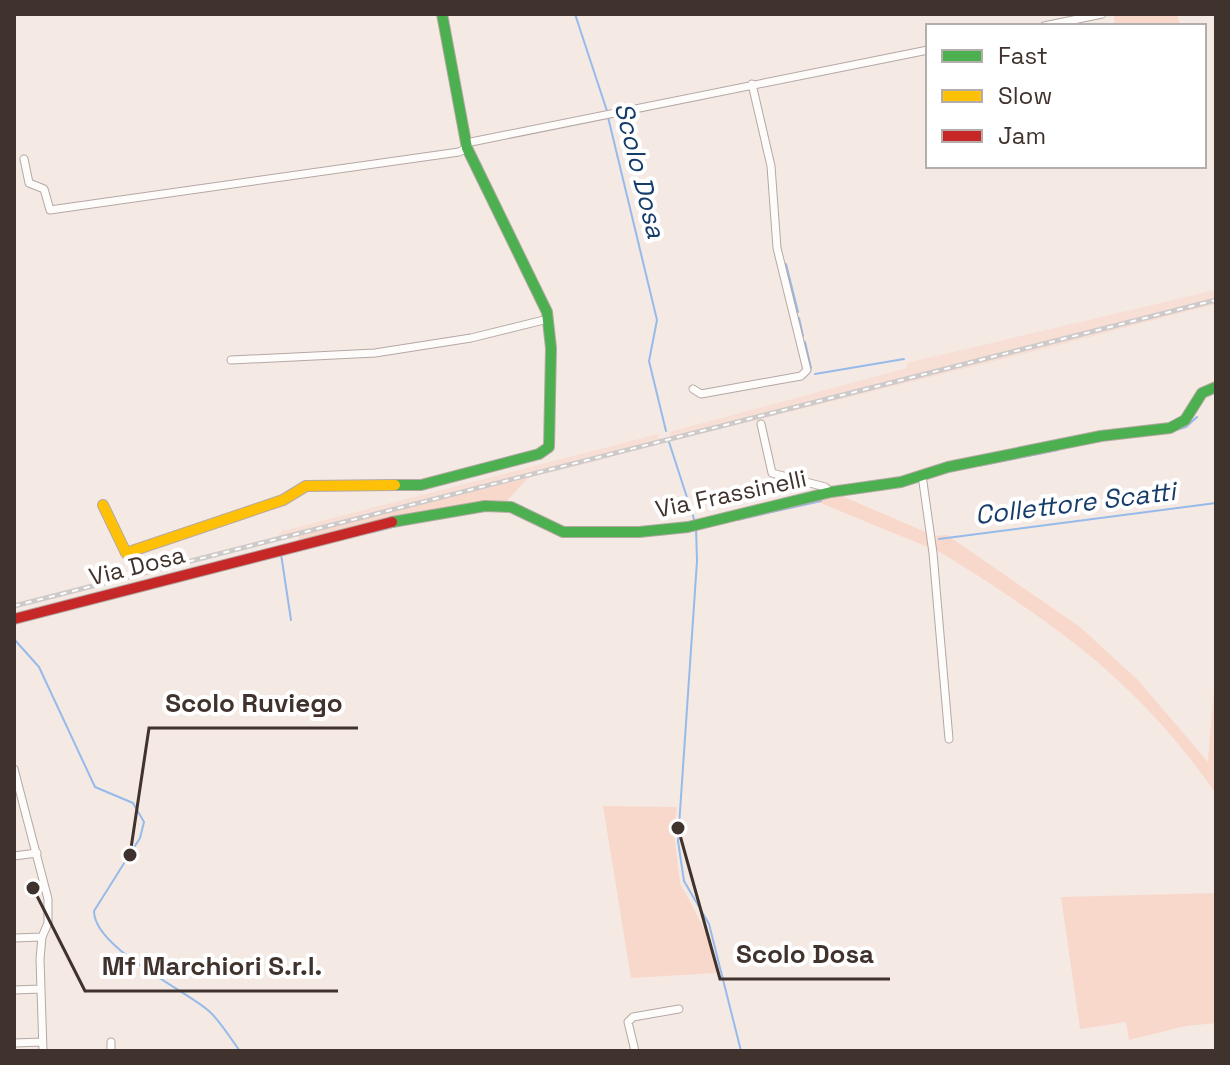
<svg xmlns="http://www.w3.org/2000/svg" width="1230" height="1065" font-family="'Space Grotesk',sans-serif">
	<style>
		.built { fill: #f8dfd6 }
		.green { fill: #f9d8cc }
		.lines { fill: none; stroke-linecap: round; stroke-linejoin: round }
		.stream { stroke: #96baea; stroke-width: 2 }
		.street-casing { stroke: #b4a8a4; stroke-width: 9 }
		.fast-casing { stroke: #b4a8a4; stroke-width: 12 }
		.slow-casing { stroke: #b4a8a4; stroke-width: 12 }
		.jam-casing { stroke: #b4a8a4; stroke-width: 12 }
		.street { stroke: #fefcfb; stroke-width: 7 }
		.fast { stroke: #4caf50; stroke-width: 10 }
		.slow { stroke: #ffc107; stroke-width: 10 }
		.jam { stroke: #c62828; stroke-width: 10 }
		.rail-casing { stroke: #cecac9; stroke-width: 5 }
		.rail { stroke: #fff; stroke-width: 2; stroke-dasharray: 6; stroke-linecap: butt }
		.labels { text-anchor: middle; stroke-width: 8; stroke-linejoin: round; paint-order: stroke }
		.street-label { font-size: 24px; fill: #40322d; stroke: #fff }
		.water-label { font-size: 26px; font-style: italic; fill: #163c69; stroke: #fff }
		.leader { fill: none; stroke: #40322d; stroke-width: 3 }
		.callout-dot { fill: #40322d; stroke: #fff; stroke-width: 3 }
		.callout-label { font-size: 26px; text-anchor: middle; font-weight: bold; fill: #40322d; stroke: #fff; stroke-width: 8; stroke-linejoin: round; paint-order: stroke }
	</style>
	<rect width="100%" height="100%" fill="#f5e9e4"/>
	<path class="built" d="M1216,290V304L1063,344L672,441L669,432L907,368L906,363Z
		M658,434L660,443L597,461L275,541L282,531Z"/>
	<path class="green" d="M1123,14H1177L1180,26H1115L1114,16Z
		M528,478L506,502L301,542L297,535Z
		M842,496L928,533L930,548L813,500Z
		M947,535L1080,627L1138,680L1208,762L1216,663V794C1138,680 1050,620 935,549L934,536Z
		M603,806L677,807L674,833L680,883L706,932L717,973L631,978Z
		M1216,893V1023L1186,1026L1129,1040L1126,1022L1080,1029L1061,897Z"/>
	<g class="lines">
		<path class="stream" d="M575,14L607,111
			M608,117L657,320L649,361L666,431
			M786,264L798,312
			M799,318L803,336
			M805,342L811,368
			M815,374L904,359
			M1176,430L1186,427L1197,417
			M669,442L695,522
			M978,466L1058,450
			M737,520L821,501
			M696,528L697,561L678,841L684,881L709,924L741,1051
			M369,533L405,524
			M939,539L1216,503
			M281,554L291,620
			M14,639L39,667L95,787L133,803L144,822L140,838L94,911C94,948 184,989 209,1011C221,1022 230,1038 240,1051"/>
		<defs>
			<path id="street" d="M1044,26L1102,14
				M466,143L928,50
				M24,159L29,183L44,189L50,210L459,152L467,148
				M231,360L375,353L471,338L548,319
				M693,389L701,394L801,376L807,370L777,248L771,166L752,84
				M761,424L772,473L825,487L831,492
				M922,475L933,553L949,739
				M14,769L48,899V923L42,937L40,959L43,1051
				M14,856L37,853
				M14,938L42,937
				M14,990L41,989
				M111,1042V1051
				M14,1043L42,1042
				M635,1051L628,1022L633,1017L679,1009"/>
			<path id="fast" d="M395,485H421L539,454L549,447L551,348L547,312L467,148L442,14
				M392,522L485,506L511,507L563,532H639L688,527L831,492L901,482L948,467L1101,436L1170,428L1185,420L1202,393L1216,387"/>
			<path id="slow" d="M103,505L126,553L283,500L306,486L395,485"/>
			<path id="jam" d="M14,619L392,522"/>
		</defs>
		<use href="#street" class="street-casing"/>
		<use href="#fast" class="fast-casing"/>
		<use href="#slow" class="slow-casing"/>
		<use href="#jam" class="jam-casing"/>
		<use href="#street" class="street"/>
		<use href="#fast" class="fast"/>
		<use href="#slow" class="slow"/>
		<use href="#jam" class="jam"/>
		<defs>
			<path id="rail" d="M14,606L1216,300"/>
		</defs>
		<use href="#rail" class="rail-casing"/>
		<use href="#rail" class="rail"/>
	</g>
	<g class="labels">
		<g class="street-label">
			<text transform="translate(731 494) rotate(-12)" y="8">Via Frassinelli</text>
			<text transform="translate(137 566) rotate(-14)" y="8">Via Dosa</text>
		</g>
		<g class="water-label">
			<text transform="translate(640 170) rotate(76)" y="9">Scolo Dosa</text>
			<text transform="translate(1075 503) rotate(-7)" y="9">Collettore Scatti</text>
		</g>
	</g>
	<path class="leader" d="M130 855L149 728H358M678 828L720 979H890M33 888L85 991H338"/>
	<g class="callout-dot">
		<circle cx="130" cy="855" r="8"/>
		<circle cx="678" cy="828" r="8"/>
		<circle cx="33" cy="888" r="8"/>
	</g>
	<g class="callout-label">
		<text x="254" y="712">Scolo Ruviego</text>
		<text x="805" y="963">Scolo Dosa</text>
		<text x="212" y="975">Mf Marchiori S.r.l.</text>
	</g>
	<rect width="1230" height="1065" fill="none" stroke="#40322d" stroke-width="32"/>
	<rect x="926" y="24" width="280" height="144" fill="#ffffff" stroke="#b3adab" stroke-width="2"/>
	<rect x="942" y="50" width="40" height="12" fill="#4caf50" stroke="#b3adab" stroke-width="2"/>
	<text x="998" y="64" font-size="24" fill="#40322d">Fast</text>
	<rect x="942" y="90" width="40" height="12" fill="#ffc107" stroke="#b3adab" stroke-width="2"/>
	<text x="998" y="104" font-size="24" fill="#40322d">Slow</text>
	<rect x="942" y="130" width="40" height="12" fill="#c62828" stroke="#b3adab" stroke-width="2"/>
	<text x="998" y="144" font-size="24" fill="#40322d">Jam</text>
</svg>
